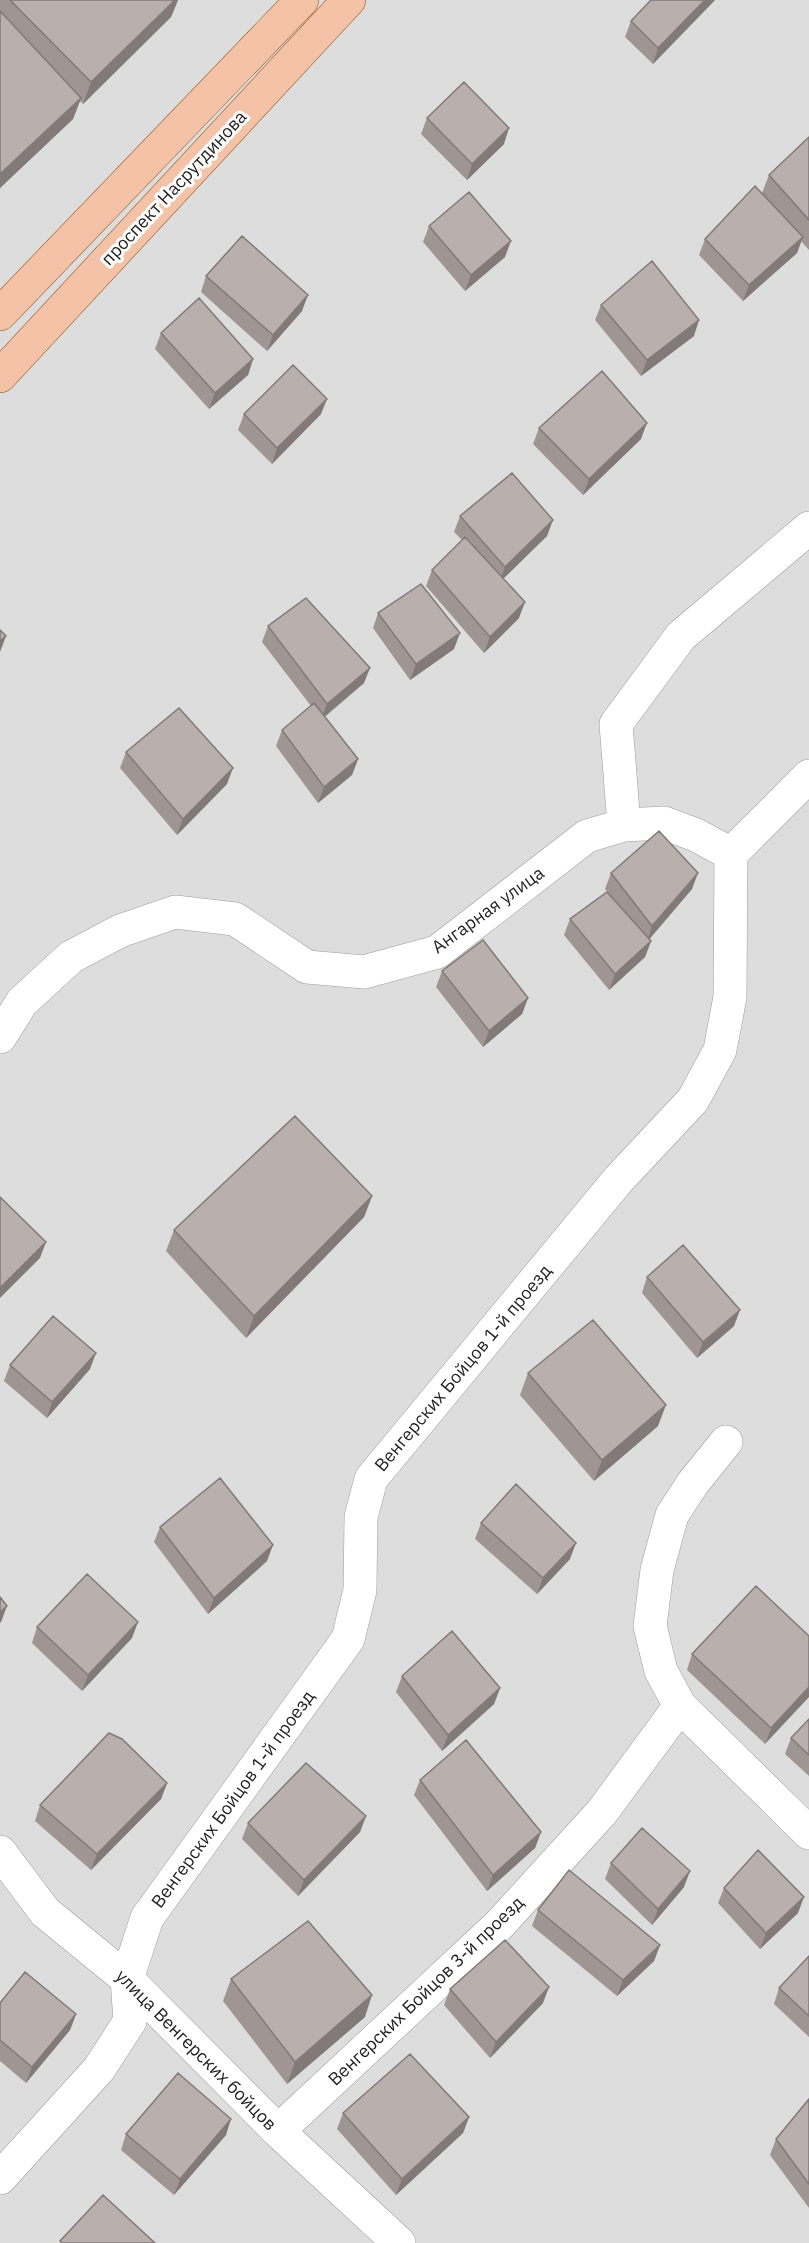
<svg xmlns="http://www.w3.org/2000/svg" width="809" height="2243" font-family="'IBM Plex Sans',sans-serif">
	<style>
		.residential { fill: #ddd }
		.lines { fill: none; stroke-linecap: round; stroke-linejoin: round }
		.minor-casing { stroke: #9c9c9c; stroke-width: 34 }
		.major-casing { stroke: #8e490d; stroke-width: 34 }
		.minor { stroke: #fff; stroke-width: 33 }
		.major { stroke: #f4c3a7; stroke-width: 33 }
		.wall { fill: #9f9694 }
		.shaded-wall { fill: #827a78 }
		.building { fill: #b9afac; stroke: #827a78; stroke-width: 1.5 }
		.labels { text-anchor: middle; stroke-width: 6; stroke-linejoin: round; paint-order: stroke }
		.street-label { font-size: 18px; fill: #1f1f1f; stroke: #fff }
	</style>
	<rect width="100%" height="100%" fill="#efebe7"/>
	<path class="residential" d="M0,0H809V2243H0Z"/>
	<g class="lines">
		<defs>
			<path id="minor" d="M624,825L616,724L681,636L809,528
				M0,1037L22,1002L71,957L120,931L175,912L235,919L307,967L364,972L437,952L587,836L624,825L664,823L696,835L731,854L809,776
				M726,1442L693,1483L672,1515L657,1570L650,1626L661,1671L680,1706L809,1833
				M0,1852L45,1912L127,1979L278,2131L399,2243
				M278,2131L499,1925L602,1812L680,1706
				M0,2178L99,2069L130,2021L127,1979L147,1918L348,1639L360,1590L361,1517L371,1479L618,1180L693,1100L720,1050L730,997L731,854"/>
			<path id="major" d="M0,314L302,0
				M0,376L349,0"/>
		</defs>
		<use href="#minor" class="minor-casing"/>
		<use href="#major" class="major-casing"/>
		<use href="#minor" class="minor"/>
		<use href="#major" class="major"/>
	</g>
	<path class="wall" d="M0,0H178L171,17L83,104L80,101L73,119L0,188Z
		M715,0L653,64L625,37L631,21Z
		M427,118L504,144L467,180L421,134Z
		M809,137V250L801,241L797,253L743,301L699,255L705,239L762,193L769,175Z
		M429,226L505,257L465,291L423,242Z
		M206,276L302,311L267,351L201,292Z
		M601,305L694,336L641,376L595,320Z
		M161,333L253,359L248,375L209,409L155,349Z
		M244,414H321L272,464L238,430Z
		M539,428L641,439L583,495L533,444Z
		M460,516L547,536L503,578L519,618L484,653L426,586L432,570L462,540L454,532Z
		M378,613L454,649L410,680L373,628Z
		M268,626L364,683L325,717L358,759L352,775L318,803L276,746L282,730L311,706L262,642Z
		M126,752L227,784L177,835L120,768Z
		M611,873L692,889L649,939L651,941L645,957L609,990L564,935L570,919L611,896L605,889Z
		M442,971L528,998L522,1014L483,1047L436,987Z
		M372,1196L364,1217L246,1338L166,1251L174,1230Z
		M647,1277L734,1326L697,1358L642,1293Z
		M10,1365L90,1369L47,1418L4,1381Z
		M528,1373L658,1426L594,1481L520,1395Z
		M481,1523L570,1559L537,1594L475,1539Z
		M160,1527L267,1561L208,1614L154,1542Z
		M37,1627L132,1638L82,1691L32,1643Z
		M809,1636L765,1744L687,1670L692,1654Z
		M402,1676L500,1688L494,1704L442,1751L396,1692Z
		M809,1719V1776L785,1754L791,1738Z
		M420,1780L541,1832L535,1848L487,1891L414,1795Z
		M167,1783L161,1799L91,1870L35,1821L40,1805Z
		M366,1816L360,1832L298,1896L242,1839L248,1823Z
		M611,1863L684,1887L652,1925L605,1879Z
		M724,1888L798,1913L760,1949L718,1903Z
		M538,1910L660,1945L654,1961L617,1996L532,1926Z
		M809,1956V2037L774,2004L779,1988Z
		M231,1979L365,2017L287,2084L223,2001Z
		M450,1989L543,2003L490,2058L444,2005Z
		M0,2003L76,2014L70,2030L26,2083L0,2061Z
		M809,2099V2208L770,2155L776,2139Z
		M343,2113L469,2117L463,2133L396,2195L337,2129Z
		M126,2134L226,2135L174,2195L121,2150Z"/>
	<path class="shaded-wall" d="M175,0H178L171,17L83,104L91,82Z
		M705,0H715L653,64L658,48Z
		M81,98L73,119L0,188V174Z
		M509,128L504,144L467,180L472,164Z
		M803,237L797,253L743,301L749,285Z
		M511,241L505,257L465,291L471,275Z
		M308,295L302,311L267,351L273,335Z
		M699,320L694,336L641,376L647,360Z
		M253,359L248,375L209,409L215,393Z
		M327,399L321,414L272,464L277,448Z
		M647,423L641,439L583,495L589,479Z
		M553,520L547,536L499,583L505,567Z
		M525,602L519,618L484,653L490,637Z
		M460,633L454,649L410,680L416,664Z
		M6,636L0,652V641Z
		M370,668L364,683L321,719L327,704Z
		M358,759L352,775L318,803L324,787Z
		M233,768L227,784L177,835L183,819Z
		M698,873L692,889L647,942L652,926Z
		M651,941L645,957L609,990L615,974Z
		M528,998L522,1014L483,1047L489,1031Z
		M372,1196L364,1217L246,1338L254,1316Z
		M46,1242L40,1258L0,1298V1288Z
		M740,1310L734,1326L697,1358L703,1342Z
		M96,1353L90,1369L47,1418L52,1402Z
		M666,1405L658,1426L594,1481L602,1460Z
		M576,1543L570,1559L537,1594L543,1578Z
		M273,1545L267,1561L208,1614L214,1598Z
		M7,1606L1,1622L0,1623V1612Z
		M138,1622L132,1638L82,1691L88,1675Z
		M809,1687V1697L765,1744L771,1728Z
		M500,1688L494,1704L442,1751L448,1735Z
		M167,1783L161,1799L91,1870L97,1854Z
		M366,1816L360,1832L298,1896L304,1880Z
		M541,1832L535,1848L487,1891L493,1875Z
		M690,1871L684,1887L652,1925L658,1909Z
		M804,1897L798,1913L760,1949L766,1933Z
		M660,1945L654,1961L617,1996L623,1980Z
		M549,1987L543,2003L490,2058L496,2042Z
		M372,1995L365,2017L287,2084L295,2062Z
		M76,2014L70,2030L26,2083L32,2067Z
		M469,2117L463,2133L396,2195L402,2179Z
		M231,2119L226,2135L174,2195L180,2179Z"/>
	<path class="building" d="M10,0H175L91,82Z
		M651,0H705L658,48L631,21Z
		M0,11L81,98L0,174Z
		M464,82L509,128L472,164L427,118Z
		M809,137V220L769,175Z
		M755,186L803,237L749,285L705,239Z
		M469,192L511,241L471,275L429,226Z
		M242,236L308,295L273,335L206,276Z
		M652,261L699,320L647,360L601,305Z
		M199,298L253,359L215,393L161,333Z
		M293,365L327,399L277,448L244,414Z
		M602,371L647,423L589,479L539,428Z
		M512,473L553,520L505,567L460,516Z
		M465,537L525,602L490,637L432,570Z
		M421,584L460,633L416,664L378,613Z
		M306,598L370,668L327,704L268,626Z
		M0,630L6,636L0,641Z
		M314,703L358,759L324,787L282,730Z
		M179,708L233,768L183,819L126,752Z
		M659,831L698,873L652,926L611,873Z
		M607,892L651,941L615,974L570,919Z
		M483,940L528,998L489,1031L442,971Z
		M295,1116L372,1196L254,1316L174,1230Z
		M0,1197L46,1242L0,1288Z
		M683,1245L740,1310L703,1342L647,1277Z
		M53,1316L96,1353L52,1402L10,1365Z
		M593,1320L666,1405L602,1460L528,1373Z
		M220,1478L273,1545L214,1598L160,1527Z
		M516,1484L576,1543L543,1578L481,1523Z
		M87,1574L138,1622L88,1675L37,1627Z
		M756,1586L809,1636V1687L771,1728L692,1654Z
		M0,1597L7,1606L0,1612Z
		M452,1631L500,1688L448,1735L402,1676Z
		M809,1719V1755L791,1738Z
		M109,1733L122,1739L167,1783L97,1854L40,1805Z
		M466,1740L541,1832L493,1875L420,1780Z
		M306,1763L366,1816L304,1880L248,1823Z
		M642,1828L690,1871L658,1909L611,1863Z
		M758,1850L804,1897L766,1933L724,1888Z
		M569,1870L660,1945L623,1980L538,1910Z
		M308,1921L372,1995L295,2062L231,1979Z
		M505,1940L549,1987L496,2042L450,1989Z
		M809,1956V2016L779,1988Z
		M25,1972L76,2014L32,2067L0,2040V2003Z
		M410,2054L469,2117L402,2179L343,2113Z
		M178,2073L231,2119L180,2179L126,2134Z
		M809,2099V2184L776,2139Z
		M103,2195L155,2243H62L60,2241Z"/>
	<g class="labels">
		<g class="street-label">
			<text transform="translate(174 188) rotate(-47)" y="6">проспект Насрутдинова</text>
			<text transform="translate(488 910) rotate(-36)" y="6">Ангарная улица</text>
			<text transform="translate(463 1368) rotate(-50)" y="6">Венгерских Бойцов 1-й проезд</text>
			<text transform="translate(233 1799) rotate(-54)" y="6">Венгерских Бойцов 1-й проезд</text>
			<text transform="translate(426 1991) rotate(-44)" y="6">Венгерских Бойцов 3-й проезд</text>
			<text transform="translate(196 2050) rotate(45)" y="6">улица Венгерских бойцов</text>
		</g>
	</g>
</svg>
